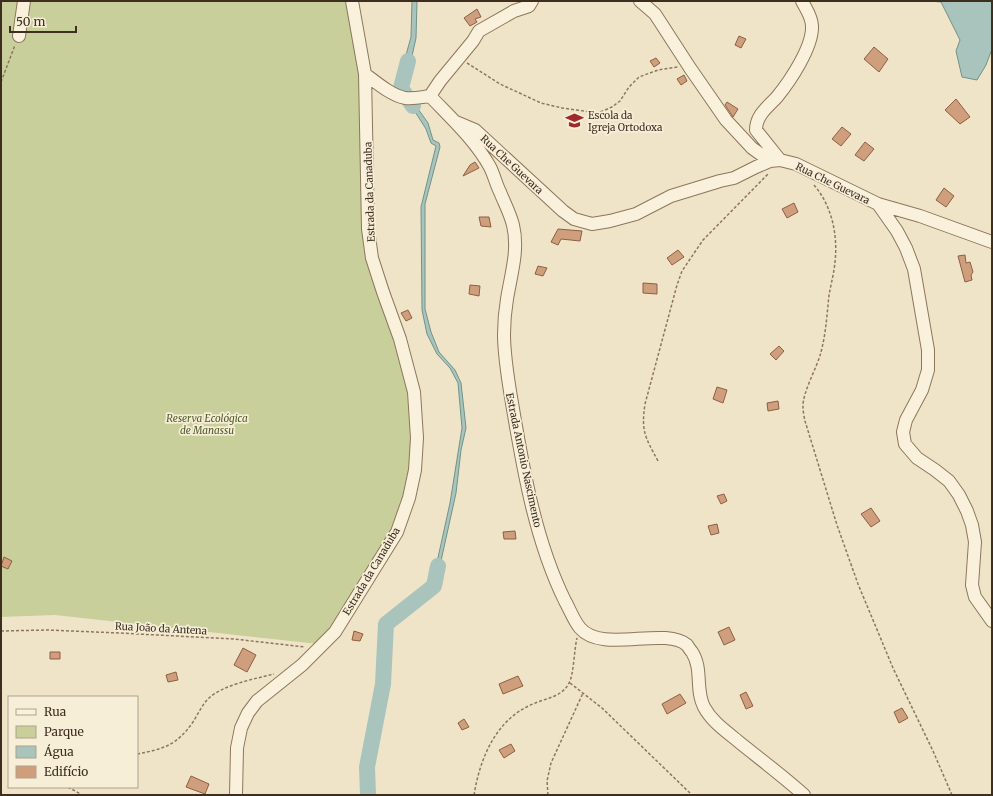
<svg xmlns="http://www.w3.org/2000/svg" width="993" height="796" font-family="Merriweather,serif">
	<style>
		.green { fill: #c9cf9b }
		.water { fill: #a9c4bc; stroke: #6f938a }
		.lines { fill: none; stroke-linecap: round; stroke-linejoin: round }
		.river { stroke: #a9c4bc; stroke-width: 16 }
		.building { fill: #cf9f7d; stroke: #8d5f41 }
		.minor-casing { stroke: #8d765c; stroke-width: 14 }
		.path { stroke: #8d765c; stroke-width: 1.5; stroke-dasharray: 3 2; stroke-linecap: butt }
		.minor { stroke: #faf1dc; stroke-width: 12 }
		.labels { text-anchor: middle; stroke-width: 3.5; stroke-linejoin: round; paint-order: stroke }
		.poi-label { font-size: 10px; fill: #3d2e20; stroke: #f7eed8; text-anchor: start }
		.street-label { font-size: 10px; fill: #3d2e20; stroke: #f7eed8 }
		.park-label { font-size: 10px; font-style: italic; fill: #4d5a26; stroke: #f7eed8 }
	</style>
	<rect width="100%" height="100%" fill="#f0e4c8"/>
	<path class="green" d="M1,1H351L363,76L366,226L412,394L413,470L395,531L331,629L318,644L55,615L1,617Z"/>
	<path class="water" d="M412,1H417L416,38L406,83L399,80L411,37Z
		M929,1H992V49L986,65L977,80L962,77L956,51L960,40L941,2Z
		M398,85L404,89L428,123L433,140L439,143L440,147L425,204V309L431,332L439,352L455,370L461,383L466,428L461,450L456,493L435,588L432,585L450,503L462,428L458,383L450,368L437,354L427,334L422,310L421,207L436,146L431,143L426,129Z"/>
	<g class="lines">
		<path class="river" d="M408,61L401,88L413,106
			M368,795L367,767L383,684L386,624L434,586L438,566"/>
	</g>
	<path class="building" d="M477,9L481,17L475,19L477,22L470,26L464,18Z
		M739,36L746,39L741,48L735,45Z
		M874,47L888,59L879,72L864,59Z
		M656,58L660,63L654,67L650,61Z
		M684,75L687,81L681,85L677,79Z
		M956,99L970,117L960,124L945,110Z
		M727,102L738,109L733,117L725,105Z
		M842,127L851,134L841,146L832,139Z
		M865,142L874,149L864,161L855,155Z
		M475,162L479,168L463,176L470,165Z
		M944,188L954,196L946,207L936,200Z
		M794,203L798,212L787,218L782,209Z
		M479,217H489L491,227L481,226Z
		M558,229L582,231L580,241L561,239L558,245L551,242Z
		M678,250L684,257L672,265L667,258Z
		M965,255L966,263L970,262L973,272L971,275L972,280L965,282L958,256Z
		M538,266L547,268L543,276L535,274Z
		M643,283L657,284V294L643,293Z
		M470,285L480,286L479,296L469,294Z
		M408,310L412,318L406,321L401,313Z
		M779,346L784,351L776,360L770,354Z
		M717,387L727,390L723,403L713,399Z
		M778,401L779,409L768,411L767,403Z
		M724,494L727,501L721,504L717,496Z
		M871,508L880,521L871,527L861,514Z
		M717,524L719,533L711,535L708,526Z
		M515,531L516,539H504L503,532Z
		M4,557L12,561L8,569L1,566Z
		M729,627L735,640L724,645L718,632Z
		M354,631L363,634L360,641L352,640Z
		M243,648L256,655L247,672L234,665Z
		M50,652H60V659H50Z
		M176,672L178,680L168,682L166,675Z
		M518,676L523,686L503,694L499,684Z
		M746,692L753,706L746,709L740,695Z
		M680,694L686,703L667,714L662,704Z
		M902,708L908,718L899,723L894,712Z
		M464,719L469,727L462,730L458,723Z
		M511,744L515,751L504,758L499,750Z
		M191,776L209,784L205,794L186,787Z"/>
	<g class="lines">
		<defs>
			<path id="minor" d="M640,1L655,14L690,68L726,120L752,148L770,161
				M19,36L24,1
				M365,74C377,83 391,95 405,98C414,99 422,97 430,96L440,81L473,41L479,31L514,11L529,6L532,1
				M430,96C451,118 475,140 490,167C494,175 496,184 500,192C504,202 510,213 513,225C519,250 511,274 507,299C505,311 504,323 504,334C504,359 509,385 513,409C524,474 536,542 565,601C570,610 574,621 580,628C602,654 664,626 687,645C687,645 691,651 692,652C703,669 695,690 704,707C712,722 726,731 739,742C760,759 783,776 804,795
				M456,122L475,130L563,211L574,219L592,224L610,221L636,214L671,196L720,181L734,178L756,167L770,161L780,160L796,164L878,204L920,216L992,242
				M780,160L756,130C756,115 768,107 777,97C790,81 813,47 812,26C812,17 806,9 802,1
				M878,204L897,231L906,248L914,269L928,350V370L922,390L906,420L903,432L905,444L917,458L935,470L949,481L959,495L967,511L972,525L975,542L972,585L975,597L992,621
				M236,795L237,748L241,728L248,713L257,701L302,665L335,632L397,532L409,498L415,470L417,438L414,392L400,339L383,292L372,258L368,229L365,74L352,1"/>
		</defs>
		<use href="#minor" class="minor-casing"/>
		<path class="path" d="M467,63L500,84L541,103L562,108L598,113L612,107L620,101L629,87L639,77L658,70L678,67
			M1,82L15,45
			M814,185C832,206 838,235 835,262C834,273 831,284 829,295C827,314 826,333 821,352C817,368 803,391 803,406C803,411 804,417 805,421L837,525L858,584L893,668L933,751L952,795
			M658,461C645,437 641,431 645,404L677,285L682,271L703,240L769,173
			M1,631L48,630L119,633L234,639L305,647
			M570,683L602,708L692,795
			M137,754C164,749 177,745 193,722C198,714 202,705 208,699C222,685 254,679 274,674
			M68,787L82,795
			M474,795C480,758 496,719 533,704C546,698 562,697 569,683C574,674 574,650 577,638
			M548,795L547,781L551,763L583,693"/>
		<use href="#minor" class="minor"/>
	</g>
	<defs>
		<symbol id="school-bare" viewBox="-9 -9 18 18"><path d="M0-5L7-2L0 1L-7-2ZM-4 1L0 2.5L4 1V4Q0 6-4 4Z" fill="#9e2a2b" stroke="#f7eed8" stroke-width="2.5" paint-order="stroke"/></symbol>
	</defs>
	<g fill-rule="evenodd">
		<use href="#school-bare" x="562" y="108" width="25" height="25"/>
	</g>
	<g class="labels">
		<g class="poi-label">
			<text x="588" y="119">Escola da<tspan x="588" dy="12">Igreja Ortodoxa</tspan></text>
		</g>
		<g class="street-label">
			<text transform="translate(512 164) rotate(43)" y="4">Rua Che Guevara</text>
			<text transform="translate(833 183) rotate(26)" y="4">Rua Che Guevara</text>
			<text transform="translate(369 192) rotate(-92)" y="4">Estrada da Canaduba</text>
			<text transform="translate(524 460) rotate(78)" y="4">Estrada Antonio Nascimento</text>
			<text transform="translate(371 571) rotate(-59)" y="4">Estrada da Canaduba</text>
			<text transform="translate(161 628) rotate(3)" y="4">Rua João da Antena</text>
		</g>
		<g class="park-label">
			<text x="207" y="422">Reserva Ecológica<tspan x="207" dy="12">de Manassu</tspan></text>
		</g>
	</g>
	<rect width="993" height="796" fill="none" stroke="#3d2e20" stroke-width="4"/>
	<rect x="8" y="696" width="130" height="92" fill="#f7eed8" stroke="#ada18e"/>
	<rect x="16" y="709" width="20" height="6" fill="#faf1dc" stroke="#ada18e"/>
	<text x="44" y="716" font-size="12" fill="#3d2e20">Rua</text>
	<rect x="16" y="726" width="20" height="12" fill="#c9cf9b" stroke="#ada18e"/>
	<text x="44" y="736" font-size="12" fill="#3d2e20">Parque</text>
	<rect x="16" y="746" width="20" height="12" fill="#a9c4bc" stroke="#ada18e"/>
	<text x="44" y="756" font-size="12" fill="#3d2e20">Água</text>
	<rect x="16" y="766" width="20" height="12" fill="#cf9f7d" stroke="#ada18e"/>
	<text x="44" y="776" font-size="12" fill="#3d2e20">Edifício</text>
	<path d="M10 26v6h66v-6" fill="none" stroke="#3d2e20" stroke-width="2"/>
	<text x="16" y="26" font-size="12" fill="#3d2e20" stroke="#f7eed8" stroke-width="3" paint-order="stroke">50 m</text>
</svg>
